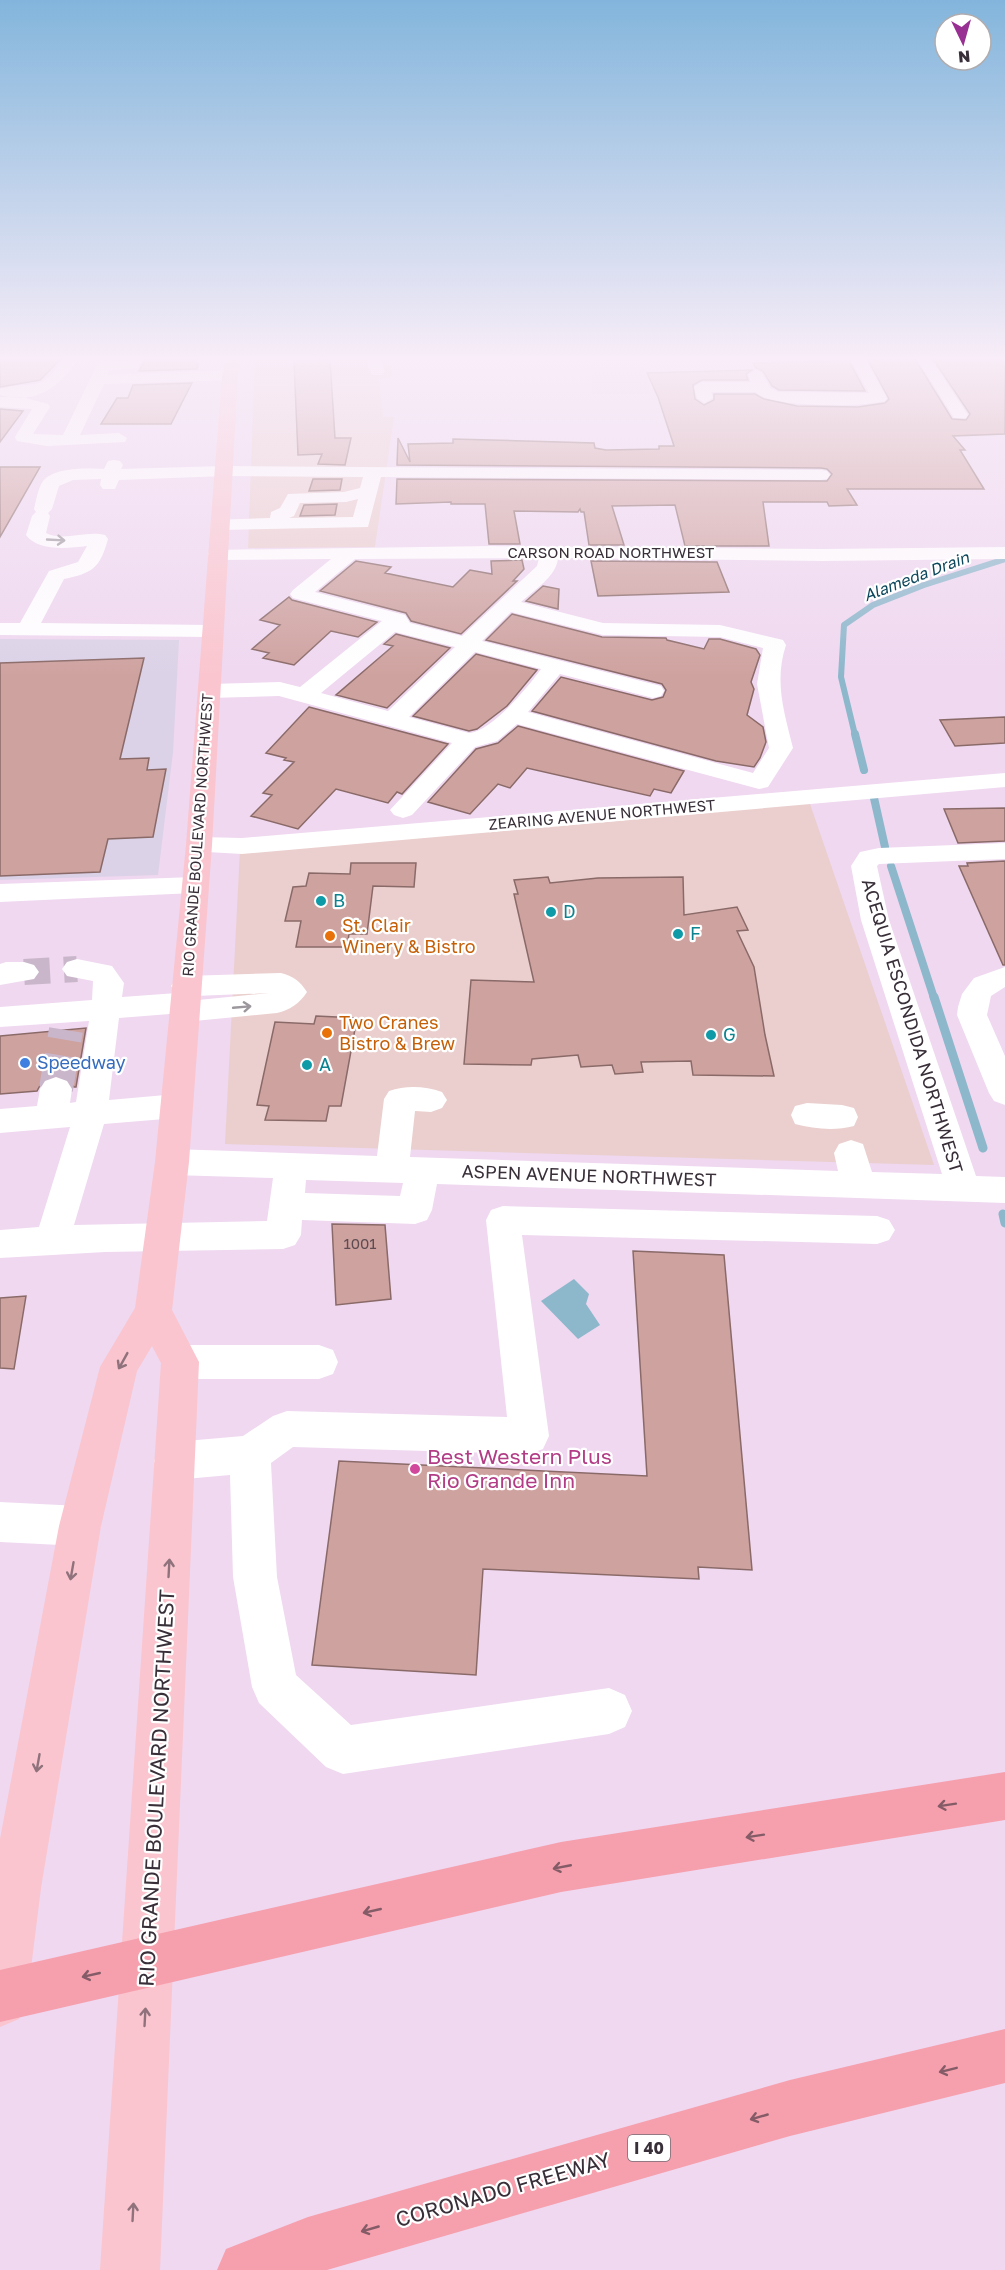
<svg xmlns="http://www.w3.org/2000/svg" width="1005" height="2270" font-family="'Golos Text',sans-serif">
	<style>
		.commercial { fill: #eacfce }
		.industrial { fill: #dbd2e7 }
		.water { fill: #8db7cb }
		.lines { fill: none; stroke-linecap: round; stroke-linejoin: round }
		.stream-far2 { stroke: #8db7cb; stroke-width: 6 }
		.stream-far1 { stroke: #8db7cb; stroke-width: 8 }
		.stream { stroke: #8db7cb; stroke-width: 9 }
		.building { fill: #cea29f; stroke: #8a6a68; stroke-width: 1.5 }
		.minor-tunnel-far1 { stroke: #cab6cb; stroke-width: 26; stroke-dasharray: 26 14; stroke-linecap: butt }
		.minor-tunnel { stroke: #cab6cb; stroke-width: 34; stroke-dasharray: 34 16; stroke-linecap: butt }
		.minor { fill: #fff; fill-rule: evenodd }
		.major { fill: #fac5ce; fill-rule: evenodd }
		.highway { fill: #f69fad; fill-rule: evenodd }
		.oneway { stroke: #9c979c }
		.oneway2 { stroke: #8f727c }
		.oneway3 { stroke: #845c67 }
		.culture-dot { fill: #0f9aa8; stroke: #fff; stroke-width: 2 }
		.food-dot { fill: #e8710a; stroke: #fff; stroke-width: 2 }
		.shop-dot { fill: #3f7fe0; stroke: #fff; stroke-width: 2 }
		.hotel-dot { fill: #d1479c; stroke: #fff; stroke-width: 2 }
		.labels { text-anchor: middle; stroke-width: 4.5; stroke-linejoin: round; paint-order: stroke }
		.far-street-label { font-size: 15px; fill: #382f38; stroke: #fff }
		.number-label { font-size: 15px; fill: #5e4c52 }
		.far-water-label { font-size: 16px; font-style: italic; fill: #0c465b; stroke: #fff }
		.shield { fill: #fff; stroke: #746d74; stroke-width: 1.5 }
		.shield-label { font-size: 16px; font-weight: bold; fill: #382f38 }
		.culture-label { font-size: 18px; fill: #0d838f; stroke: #fff; text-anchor: start }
		.food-label { font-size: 18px; fill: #c56008; stroke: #fff; text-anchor: start }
		.street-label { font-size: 18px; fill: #382f38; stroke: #fff }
		.shop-label { font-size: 18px; fill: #366cbe; stroke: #fff; text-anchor: start }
		.near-hotel-label { font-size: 21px; fill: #b23c85; stroke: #fff; text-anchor: start }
		.near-street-label { font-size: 21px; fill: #382f38; stroke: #fff }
	</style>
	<rect width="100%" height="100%" fill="#efd8f0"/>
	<path class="commercial" d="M255,359H388L393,377L379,378L383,417H394L375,547L248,548Z
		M809,801L934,1165L225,1144L240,850Z"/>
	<path class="industrial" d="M591,365L646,366L650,394H592Z
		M0,639L179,640L173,752L158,875L0,880Z"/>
	<path class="water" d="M574,1279L589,1294L586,1304L600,1325L578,1339L541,1301Z"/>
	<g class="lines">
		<path class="stream-far2" d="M855,735L841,677L844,625L873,605L924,585L1005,559"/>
		<path class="stream-far1" d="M855,734L864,770
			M874,798L885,847
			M891,866L934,998"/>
		<path class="stream" d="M934,997L983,1148
			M1003,1214L1005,1223"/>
	</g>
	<path class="building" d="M0,359H61L40,380L0,387Z
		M145,359H197L196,364H199L197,369L139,371Z
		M915,359L952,419L966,420L970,414L933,359H1005V434L953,436L965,450H960L984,489H847L857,505L829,506L827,502H763L769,546H685L675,505L612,506L624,545H589L584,512H581L580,509L578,512L514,511L520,544H489L485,504H451V502L396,504L397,479L827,481L832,474L827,469L821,468L397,465L398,438L410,462L408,444L453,443V439L594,443L595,448L606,450L659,449V446H674L658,397L647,373L752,370L746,374L748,380H702L693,385L695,399L704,405L714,400V394H755L764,399L797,406L858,407L885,403L889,399L868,360Z
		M330,360L335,438H351L345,465L318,464L322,454L298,455L294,361Z
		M838,361H849L865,391L779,390L772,386L763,371L756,368L753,363Z
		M192,383L171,424H101L117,398H128L133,385Z
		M0,409L23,411L0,442Z
		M0,467H40L0,537Z
		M313,479H342L340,490L309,491Z
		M337,504L335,515L300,516L304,505Z
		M522,560L524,569L513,581H517L461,634L411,621L406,613L320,591L356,561L391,567L385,573L453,587L470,570L492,574L491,561Z
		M591,561L717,562L729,592L598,596Z
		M543,586L559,589L558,609L526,601Z
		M289,597L292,600L377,622L358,637L331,631L294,665L263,658L269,653L252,649L280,625L260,620Z
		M512,614L602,637L666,638L667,640L704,649L709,639H720L756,649L760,655L751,682L754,689L747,715L763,727L766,742L760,758L754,767L716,761L532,711L561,677L652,700L663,697L666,690L662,684L486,640Z
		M396,634L450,648L387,708L336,695L393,646L384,644Z
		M476,654L537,670L507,706L477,729L469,731L413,716Z
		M144,658L120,759L149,758L147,770L166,769L153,837L108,839L100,872L0,876V663Z
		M309,707L448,744L402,794L397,792L388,803L336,789L298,829L251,816L272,795L263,793L294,762L284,760L286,758L266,753Z
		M1005,717V743L955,746L940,720Z
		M518,726L684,771L671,793L654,789L650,796L527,768L510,788L498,784L470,814L428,802L476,749L498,743Z
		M1005,808V841L958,843L944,809Z
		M1005,861V965H1003L959,866H968L967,863Z
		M351,863H416L414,887L373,886L367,934H349L347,947H296L301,921H285L293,887L306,886L309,873L350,874Z
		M548,877L550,883L598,878L683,877L684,915L737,907L748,930L737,931L754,967L765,1035L774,1076L693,1075L691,1061L641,1062L643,1072L615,1074L612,1065L581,1067L578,1055L532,1059L531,1065L464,1064L471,980L534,982L514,894H518L514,880Z
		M316,1016L357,1018L341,1106H329L326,1121L265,1120L269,1106L257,1105L275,1022L314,1024Z
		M86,1028L76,1087H74L68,1079L55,1075L43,1080L37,1091L0,1094V1036Z
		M332,1224L385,1225L391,1299L336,1305Z
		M633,1251L724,1255L752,1570L698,1567L699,1579L483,1569L476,1675L312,1665L339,1461L647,1476Z
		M26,1296L14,1369L0,1368V1298Z"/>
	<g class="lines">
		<path class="minor-tunnel-far1" d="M24,972L77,969"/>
		<path class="minor-tunnel" d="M56,1089L66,1030"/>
		<path class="minor" d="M64,359H78C59,387 37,405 0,395V389C37,379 36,396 64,359Z
			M129,359H143L138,368L109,370L107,375L230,370L238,375L230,380L104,384L80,435L119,433L127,438L125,442L47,446L17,441L15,437L32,409L0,407V397H22L48,404L50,407L33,434L63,435L98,363L128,361Z
			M366,359H380L385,372L382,375H372Z
			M851,359H865L887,398L885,401C864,407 769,408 756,392H711L713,398L705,403L697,398L694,387L702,382H751L748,375L756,370L761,372L770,388L778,392L869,393Z
			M917,359H931L968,415L966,418H954Z
			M114,460L120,461L123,465L121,469L225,466L821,470L827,471L830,475L827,479L821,480L381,477L368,527L220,530L213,528L211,524L213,520L270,518L271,512L280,508L288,494L344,492L360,488L363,477L225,476L119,480L115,489H103L100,485L101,479L73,480L59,486L52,509L48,513L50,516L46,533C64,542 86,530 105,535L108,539C100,569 92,573 64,579L41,623L212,625L220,626L223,631L220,636L212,637L0,635V623H20L49,571L78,562L87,546C69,548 38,552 26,535L32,516L36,512L34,509C36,501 38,488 43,481C54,467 89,468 104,469L108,461ZM358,499L353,517L289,518L294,516L300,503L346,502Z
			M490,546L823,549L1005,547V559L823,561L558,558C557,576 533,591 521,602L603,623L720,625L783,640L786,645C774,681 784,712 793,748L768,787L759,789L517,724L497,741L475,747L412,815L403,818L394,815L390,810L452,743L279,696L209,698L201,696L198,691L201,686L209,684L280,682L300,687L382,621L293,598L290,594L293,590L331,559L218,560L211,558L208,554L211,550ZM539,558L537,566L462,636L410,623L405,615L315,592L355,559ZM511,612L603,635L720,637L763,648L757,684L769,748L753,773L528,712L560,674L653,698L661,696L664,691L661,686L482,641ZM395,632L455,647L388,711L321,693ZM475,652L541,669C528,687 491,732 469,733L409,717Z
			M1005,773V787L242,854L190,851L186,845L190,839L199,837L242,838Z
			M1005,843V859L879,864L877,866L889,920L976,1176L1005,1177V1203L437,1184L432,1210L427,1220L415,1224L302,1220L301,1235L295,1245L283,1249L105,1252L0,1258V1230L39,1227L70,1127L0,1133V1109L37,1106L40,1089L45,1081L56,1077L67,1081L72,1089L70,1103L76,1102L89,1021L0,1027V1007L92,1000L93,981L67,976L62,969L67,962L77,959L112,966L124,983L122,997L177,993L171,986L176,979L186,976L281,973C293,976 300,981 307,992C300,1003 290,1010 277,1013L184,1022L173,1019L170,1014L119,1018L109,1100L177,1094L188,1098L193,1106L188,1114L177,1118L104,1124L74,1225L267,1221L273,1178L172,1175L160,1171L155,1162L160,1153L172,1149L377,1156L384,1099L389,1091C406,1085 425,1086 442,1092L447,1100L442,1108L431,1112L415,1111L410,1157L838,1171L834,1153L839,1144L851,1140L863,1144L872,1172L942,1174L861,920L851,866L860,852L879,848ZM270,993L198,1000L195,996ZM306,1180L403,1183L400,1196L305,1193Z
			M194,877L204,879L208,885L204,891L194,893L0,902V884Z
			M6,962H24L34,965L39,972L34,979L0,985V964Z
			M1005,967V987L991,996L987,1015L1005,1056V1105L994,1101L989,1093L957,1015L958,1007L962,994L974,978Z
			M807,1103L842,1105L854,1108L858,1117L854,1126C835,1131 814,1129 795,1124L791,1115L795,1106Z
			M503,1206L877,1216L889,1220L895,1230L889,1240L877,1244L522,1235L549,1436L543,1449L529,1454L293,1447L271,1463L277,1577L296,1675L351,1725L609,1688L625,1695L632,1711L625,1727L609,1734L343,1774L326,1767L259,1703L252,1687L233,1577L230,1475L174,1480L160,1474L154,1461L160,1448L174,1442L243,1436L273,1416L287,1411L507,1417L486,1220L491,1210Z
			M180,1345H319L333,1350L338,1362L333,1374L319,1379H180L166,1374L161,1362L166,1350Z
			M0,1502L80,1506L95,1512L101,1526L95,1540L80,1546L0,1542Z"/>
		<path class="major" d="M227,359H241L238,375L212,845L189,1162L172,1310L199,1362L160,2270H100L161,1363L152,1346L137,1371L101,1526L41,1888L27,2000L19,2019L0,2027V1839L59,1526L100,1367L135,1308L155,1162L186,845L222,375Z"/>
		<path class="highway" d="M1005,1772V1820L561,1892L0,2022V1970L561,1842Z
			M1005,2029V2083L790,2136L327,2270H217L226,2249L308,2217L790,2080Z"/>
	</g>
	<defs><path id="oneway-shaft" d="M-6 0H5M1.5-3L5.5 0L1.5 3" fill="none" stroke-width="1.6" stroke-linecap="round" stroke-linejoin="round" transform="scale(1.5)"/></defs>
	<g class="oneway">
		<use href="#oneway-shaft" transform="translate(56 540) rotate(3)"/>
		<use href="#oneway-shaft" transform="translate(242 1007) rotate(-5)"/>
	</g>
	<g class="oneway2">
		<use href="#oneway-shaft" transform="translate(123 1361) rotate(119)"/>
		<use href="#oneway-shaft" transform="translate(169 1568) rotate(-87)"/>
		<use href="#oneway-shaft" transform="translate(72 1571) rotate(100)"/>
		<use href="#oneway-shaft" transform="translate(38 1763) rotate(100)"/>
		<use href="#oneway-shaft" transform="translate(145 2017) rotate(-87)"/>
		<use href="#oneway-shaft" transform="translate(133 2212) rotate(-87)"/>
	</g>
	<g class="oneway3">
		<use href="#oneway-shaft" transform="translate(947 1805) rotate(171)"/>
		<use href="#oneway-shaft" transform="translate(755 1836) rotate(171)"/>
		<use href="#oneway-shaft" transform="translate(562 1867) rotate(169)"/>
		<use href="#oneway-shaft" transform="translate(372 1911) rotate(167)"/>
		<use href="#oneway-shaft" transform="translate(91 1975) rotate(167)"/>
		<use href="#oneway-shaft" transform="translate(948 2070) rotate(166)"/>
		<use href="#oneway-shaft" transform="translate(759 2117) rotate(164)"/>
		<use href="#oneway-shaft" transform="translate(370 2229) rotate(164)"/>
	</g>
	<linearGradient id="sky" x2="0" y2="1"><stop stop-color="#83b5dc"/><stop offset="0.53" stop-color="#f8edf8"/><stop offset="1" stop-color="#f8edf8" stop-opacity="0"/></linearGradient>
	<rect width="1005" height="676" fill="url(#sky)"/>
	<g class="culture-dot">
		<circle cx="321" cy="901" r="6"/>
		<circle cx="551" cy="912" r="6"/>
		<circle cx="678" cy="934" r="6"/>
		<circle cx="711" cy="1035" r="6"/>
		<circle cx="307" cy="1065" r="6"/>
	</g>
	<g class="food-dot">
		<circle cx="330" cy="936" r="6"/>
		<circle cx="327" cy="1033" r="6"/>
	</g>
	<circle class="shop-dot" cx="25" cy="1063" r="6"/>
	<circle class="hotel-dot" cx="415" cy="1469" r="6"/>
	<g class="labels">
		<g class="far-street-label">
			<text x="611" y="558">CARSON ROAD NORTHWEST</text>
			<text transform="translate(602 815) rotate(-5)" y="5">ZEARING AVENUE NORTHWEST</text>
			<text transform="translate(198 835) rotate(-86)" y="5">RIO GRANDE BOULEVARD NORTHWEST</text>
		</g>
		<g class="number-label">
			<text x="360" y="1249">1001</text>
		</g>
		<g class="far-water-label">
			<text transform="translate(916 576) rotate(-21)" y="6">Alameda Drain</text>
		</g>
		<rect class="shield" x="628" y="2135" width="42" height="26" rx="4.5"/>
		<g class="shield-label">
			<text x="649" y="2154">I 40</text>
		</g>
		<g class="culture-label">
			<text x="333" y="907">B</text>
			<text x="563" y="918">D</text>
			<text x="690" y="940">F</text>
			<text x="723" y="1041">G</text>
			<text x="319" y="1071">A</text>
		</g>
		<g class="food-label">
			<text x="342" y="932">St. Clair<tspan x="342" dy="21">Winery &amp; Bistro</tspan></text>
			<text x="339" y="1029">Two Cranes<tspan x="339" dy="21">Bistro &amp; Brew</tspan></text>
		</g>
		<g class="street-label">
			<text transform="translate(912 1026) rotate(73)" y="6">ACEQUIA ESCONDIDA NORTHWEST</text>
			<text transform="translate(589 1176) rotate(2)" y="6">ASPEN AVENUE NORTHWEST</text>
		</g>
		<g class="shop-label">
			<text x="37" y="1069">Speedway</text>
		</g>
		<g class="near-hotel-label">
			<text x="427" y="1464">Best Western Plus<tspan x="427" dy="24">Rio Grande Inn</tspan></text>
		</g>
		<g class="near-street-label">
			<text transform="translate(157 1788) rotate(-87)" y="7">RIO GRANDE BOULEVARD NORTHWEST</text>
			<text transform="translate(503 2190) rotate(-16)" y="7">CORONADO FREEWAY</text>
		</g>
	</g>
	<g transform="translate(963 42) rotate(175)"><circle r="28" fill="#ffffff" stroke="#afacaf" stroke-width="1.5"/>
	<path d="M0-4.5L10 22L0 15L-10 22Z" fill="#983093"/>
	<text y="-9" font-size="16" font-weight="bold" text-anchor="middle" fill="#382f38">N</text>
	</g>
</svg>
